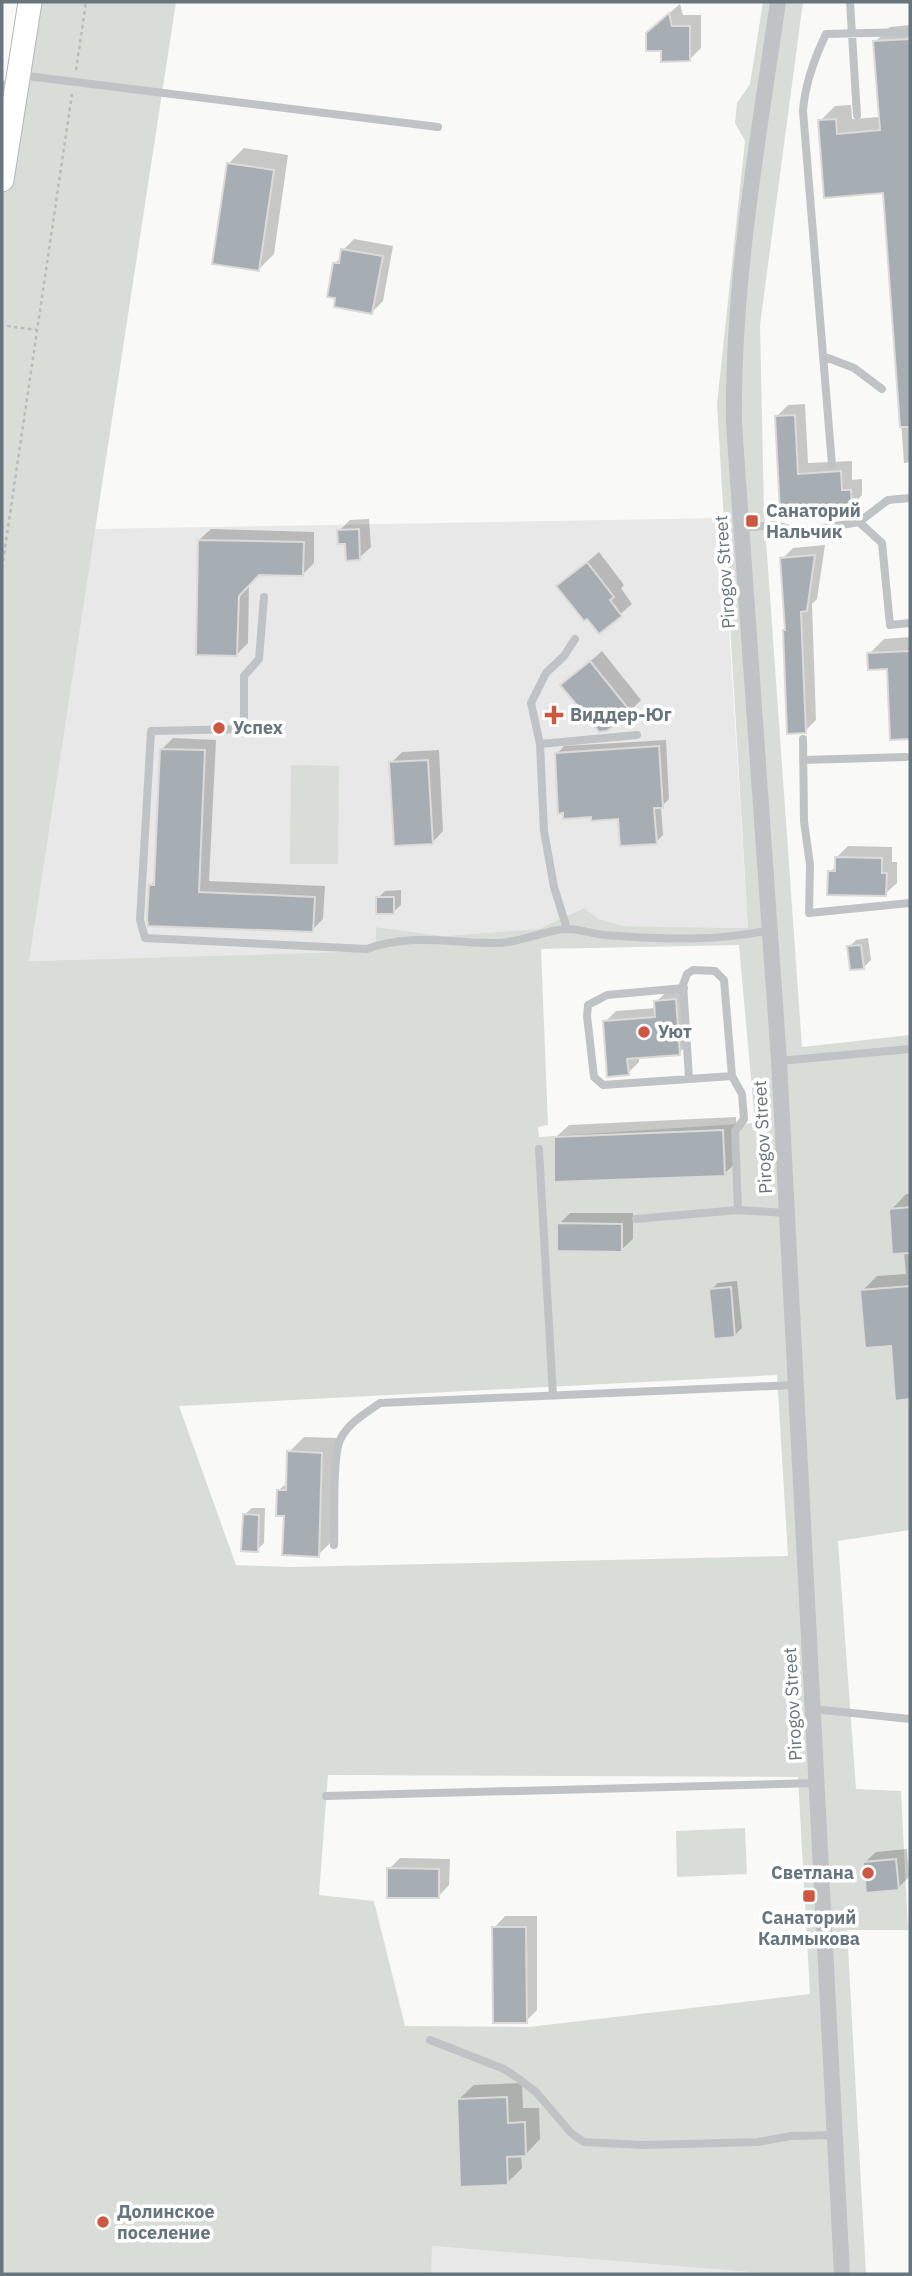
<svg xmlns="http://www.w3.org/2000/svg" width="912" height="2276" font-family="'IBM Plex Sans',sans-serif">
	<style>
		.built { fill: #e7e8e7 }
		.green { fill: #d9ddd7; fill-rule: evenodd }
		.shadow { fill: #0003 }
		.building { fill: #a7aeb3; stroke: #dbdad9; stroke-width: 2 }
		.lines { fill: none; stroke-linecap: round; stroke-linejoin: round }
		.secondary-casing { stroke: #b1b7bb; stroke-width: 25 }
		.path { stroke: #b7bbbd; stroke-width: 2.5; stroke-dasharray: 3.5 3.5; stroke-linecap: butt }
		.service { stroke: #bfc3c6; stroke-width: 8 }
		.minor { stroke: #bfc3c6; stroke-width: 16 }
		.secondary { stroke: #fff; stroke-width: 23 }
		.poi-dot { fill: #cd5842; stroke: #fff; stroke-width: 2.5 }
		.labels { text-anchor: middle; stroke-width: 7; stroke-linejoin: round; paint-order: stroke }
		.poi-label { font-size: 18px; font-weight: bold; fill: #67767e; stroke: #fff; text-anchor: start }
		.street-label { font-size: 18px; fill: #67767e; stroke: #fff }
	</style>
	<rect width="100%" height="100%" fill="#f9f9f7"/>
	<path class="built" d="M722,518L748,928L624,926L597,919L584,908L539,929L443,936L376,927V951L28,961L95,529Z
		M431,2246L773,2274H431Z"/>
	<path class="green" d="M30,2H176L29,961L376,951V927L443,936L539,929L584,908L598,919L624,926L748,928L717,404L745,141L735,123L737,103L750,84L763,2H803L760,325L764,512L802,1047L910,1035V1530L838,1541L856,1789L901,1791L908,1930H847L866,2274H773L432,2246L431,2274H2V180ZM739,945L755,1123L539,1137L538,1127L548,1125L541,949ZM777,1375L788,1556L291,1567L236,1565L179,1406ZM328,1775L798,1777L810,1994L529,2027L405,2026L374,1901L319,1895Z
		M291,765L339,766L338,864H290Z
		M745,1828L747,1874L677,1877L676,1831Z"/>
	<path class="shadow" d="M680,4L683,15H701V48L689,60L659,22Z
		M910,25V462L904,463L885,191L820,121L835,106L851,105L852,119L880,117L875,42L890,27Z
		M244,148L288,155L274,254L259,269L229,163Z
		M354,239L393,246L383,301L372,312L335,263L342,257L343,250Z
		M805,404L808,463L852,461V480L862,479V495L851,507L781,510L777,416L788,405Z
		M369,519L371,547L359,558L339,531L350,520Z
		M211,529L314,532V563L302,575L258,574L249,583L248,643L237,654L199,540Z
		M825,545L817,599L812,604L816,720L805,731L787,629L782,559L793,548Z
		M599,552L624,585L621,588L632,604L600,632L559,586Z
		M910,637V737L892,738L889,667L869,654L884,639Z
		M602,651L641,700L630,711L563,685Z
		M173,738L216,740L209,881L325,886L323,919L312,930L150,886L156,880L162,749Z
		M666,740L669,799L661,807L663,835L656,842L620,818L557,754L564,746Z
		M439,750L443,831L432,843L391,763L402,752Z
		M848,846L892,847V862H897V883L885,894L830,872L837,865V857Z
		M401,890V905L393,912L378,898L385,891Z
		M868,938L871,960L864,967L849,947L856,940Z
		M687,989L690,1042L679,1053L639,1056V1062L628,1073L605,1022L616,1011L656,1008V1002L667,991Z
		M736,1117L738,1161L724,1174L555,1138L569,1125Z
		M906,1194H910V1398L897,1399L893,1345L862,1291L877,1276L906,1274L904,1252L891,1210Z
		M570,1213H633V1239L621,1250L559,1224Z
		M737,1281L742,1328L735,1335L711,1290L718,1283Z
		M304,1437L337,1438L333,1540L318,1555L286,1514L279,1490L288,1482L289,1452Z
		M252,1508H265L264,1543L257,1550L244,1515Z
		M907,1849L909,1877L898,1888L864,1863L876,1852Z
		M400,1858L450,1859L449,1885L438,1897L389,1869Z
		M505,1916H537V2010L526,2021L494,1928Z
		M522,2083L523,2108H539L540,2139L525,2155H521L522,2168L507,2183L458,2100L474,2085Z"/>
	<path class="building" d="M669,13L672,26H690V61L661,62V51H646V33Z
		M910,39V427H900L883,193L824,198L818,120L836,119L837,134L880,130L873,41Z
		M227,163L274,170L259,271L212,264Z
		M341,249L383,256L372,314L334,307L335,298L327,297L333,263H339Z
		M795,415L798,474L841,471L842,490H851L852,508L780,512L775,416Z
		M359,529L360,560L346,561L345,544H338L337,530Z
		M198,540L304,542L303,576L259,575L239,596L237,656L196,655Z
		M815,555L807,611L801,612L806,733L787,734L783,630H785L780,558Z
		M587,562L614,597L610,600L622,616L599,634L587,619L584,621L556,586Z
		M910,651V739L890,740L887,669L868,670L867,653Z
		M590,661L631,712L607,731L599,732L560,685Z
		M659,746L663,808H654L657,844L620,846L618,819L591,821V817L563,819V813L558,814L555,753Z
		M160,749L205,750L199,892L315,897L313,932L148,926L147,919L149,885H154Z
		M428,760L433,844L394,846L389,762Z
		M835,857L882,858V873H887L886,896L827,895L828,871H835Z
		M376,897H394V914H376Z
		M861,945L864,969L850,970L847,946Z
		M676,999L680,1055L627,1059L629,1075L607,1077L603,1021L655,1017L654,1001Z
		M723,1130L725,1176L554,1182V1137Z
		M910,1207V1253L892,1254L889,1209Z
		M557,1223L622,1224V1252L557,1251Z
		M910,1286V1399L895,1401L891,1346L865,1348L860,1290Z
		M731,1287L735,1337L714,1339L709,1289Z
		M287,1451L322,1453L319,1557L282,1555L284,1516H276L277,1490H286Z
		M243,1514L259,1515L258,1552L241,1551Z
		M896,1859L899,1890L866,1893L863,1862Z
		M387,1868L439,1869V1898H387Z
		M492,1927H526L527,2023H493Z
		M507,2097L508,2123L525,2122L526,2156L507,2157L508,2185L460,2187L457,2099Z"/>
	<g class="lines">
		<defs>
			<path id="secondary" d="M2,180L30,2"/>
		</defs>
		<use href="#secondary" class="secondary-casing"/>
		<path class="path" d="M76,70L86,2
			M7,326L37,330
			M2,568L72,94"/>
		<path class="service" d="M850,2L857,115
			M2,87L19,75L438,127
			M823,356L854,368L882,389
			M832,465L803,111C805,83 814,59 826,34L910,32
			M859,522L882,543L890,625L910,623
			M741,528L775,525L801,532L859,522L888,500L910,498
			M264,597L259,659L244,676V729L151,731L140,920L145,938L367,949C408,933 451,943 494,943C518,944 543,930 567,929C580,929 592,934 604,935C660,939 716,942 770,930
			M803,739L804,821L810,865L809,913L910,903
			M540,744L637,735
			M803,760L906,757
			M567,929L554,887L544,831L540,744L531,703L546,673L564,656L575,639
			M684,988L607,995L588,1005L587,1016L594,1077L603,1085L732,1076
			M779,1061L910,1049
			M689,1078L683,985L687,974L693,970L715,971L724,980L732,1076L742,1094L744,1119L735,1131L738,1210
			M539,1149L553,1396
			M636,1219L738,1210L786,1213
			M334,1545C335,1522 332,1459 340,1440C348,1423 366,1413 380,1403L795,1385
			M813,1709L910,1719
			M326,1796L816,1783
			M430,2040L504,2069L519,2079L536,2092L571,2133L584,2142L642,2145L758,2142L791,2136L835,2135"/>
		<path class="minor" d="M778,2C758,140 732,284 734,424L779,1061L842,2274"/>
		<use href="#secondary" class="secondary"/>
	</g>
	<g class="poi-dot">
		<rect x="745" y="514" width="14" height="14" rx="3.5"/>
		<path d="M550.5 704.5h7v7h7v7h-7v7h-7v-7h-7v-7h7z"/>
		<circle cx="219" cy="728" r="7"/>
		<circle cx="644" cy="1032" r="7"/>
		<circle cx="868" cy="1873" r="7"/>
		<rect x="802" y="1889" width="14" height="14" rx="3.5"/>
		<circle cx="103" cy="2222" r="7"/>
	</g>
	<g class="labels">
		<g class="poi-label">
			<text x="766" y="517">Санаторий<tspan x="766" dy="21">Нальчик</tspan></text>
			<text x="570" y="721">Виддер-Юг</text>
			<text x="233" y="734">Успех</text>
			<text x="658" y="1038">Уют</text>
			<text x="854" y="1879" text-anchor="end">Светлана</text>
			<text x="809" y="1924" text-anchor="middle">Санаторий<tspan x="809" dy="21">Калмыкова</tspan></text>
			<text x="117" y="2218">Долинское<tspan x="117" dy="21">поселение</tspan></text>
		</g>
		<g class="street-label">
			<text transform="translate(725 572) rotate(-94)" y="6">Pirogov Street</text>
			<text transform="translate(763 1137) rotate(-93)" y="6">Pirogov Street</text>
			<text transform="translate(793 1704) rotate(-93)" y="6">Pirogov Street</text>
		</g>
	</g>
	<rect width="912" height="2276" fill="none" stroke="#67767e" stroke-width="7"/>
</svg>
